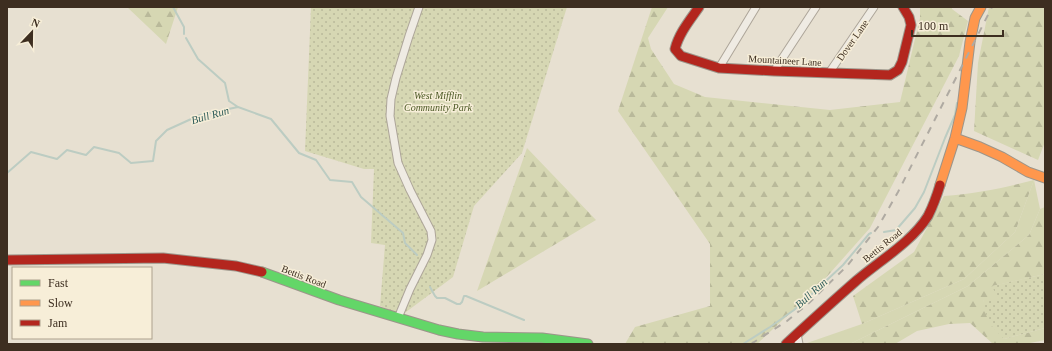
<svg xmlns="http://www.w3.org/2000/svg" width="1052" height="351" font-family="'Times New Roman',serif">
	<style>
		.grass { fill: #d6d7b3 }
		.forest { fill: url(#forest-firs) }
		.park { fill: url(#park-dots) }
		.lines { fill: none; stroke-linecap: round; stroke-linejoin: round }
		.stream { stroke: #bcccc2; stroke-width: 2 }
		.street-casing { stroke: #ada599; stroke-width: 9 }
		.fast-casing { stroke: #9c958a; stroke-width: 11 }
		.slow-casing { stroke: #9c958a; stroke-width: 11 }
		.jam-casing { stroke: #9c958a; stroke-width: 11 }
		.street { stroke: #efebe3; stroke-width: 7 }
		.fast { stroke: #63d668; stroke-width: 9 }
		.slow { stroke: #ff974d; stroke-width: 9 }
		.jam { stroke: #b3261e; stroke-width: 9 }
		.rail { stroke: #afaaa2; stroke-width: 2; stroke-dasharray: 7 7; stroke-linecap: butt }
		.labels { text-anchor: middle; stroke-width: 3; stroke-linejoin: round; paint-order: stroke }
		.street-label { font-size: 10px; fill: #3d2e20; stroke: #f7eed8 }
		.park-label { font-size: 10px; font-style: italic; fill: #4d5a26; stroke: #f7eed8 }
		.water-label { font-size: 11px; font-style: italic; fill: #2f5d5a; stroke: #f7eed8 }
	</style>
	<defs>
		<pattern id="forest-firs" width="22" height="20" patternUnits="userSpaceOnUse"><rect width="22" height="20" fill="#d6d7b3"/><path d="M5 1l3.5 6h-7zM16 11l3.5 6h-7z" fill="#b9b99a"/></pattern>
		<pattern id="park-dots" width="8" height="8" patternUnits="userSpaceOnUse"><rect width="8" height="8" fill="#d6d7b3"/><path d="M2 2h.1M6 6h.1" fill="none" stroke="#b9b99a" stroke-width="1.8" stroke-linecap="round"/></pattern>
	</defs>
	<rect width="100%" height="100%" fill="#e7e0d1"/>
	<path class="grass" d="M1034,180L1040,209L1029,235L968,286L850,344L807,343L862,324L964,279L1015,232Z"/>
	<path class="forest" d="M127,7H178L166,44Z
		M652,7H668L648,38L651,49L674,84L705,97L830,110L900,102L920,18V7H952V9L968,21L959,56L870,228L815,290L757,344H625L635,327L710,306V244L618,111Z
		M989,7H1045V142L1038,160L974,131L978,63Z
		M527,148L596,220L477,291Z
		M1034,180L1015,232L964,279L862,324L853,296L914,252L944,196C975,194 1004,188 1034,180Z
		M1045,207V274L993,286L999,300H983L1004,339L1045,328V340L1025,344H993L970,323L949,324L917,331L895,344H850L968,286L1029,235L1040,209Z"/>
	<path class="park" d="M311,7H567L522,153L474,206L453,277L402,315L380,306L385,245L371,243L374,169H364L305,151Z
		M1045,274V328L1004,339L988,322L983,300L998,299L992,286Z"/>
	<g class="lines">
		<path class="stream" d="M173,7L184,27V34
			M186,38L198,59L225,83L229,101L238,107
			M7,173L31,152L57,159L67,150L86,155L94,147L119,153L131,163L153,161L156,141L167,130L200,115L238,107L271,119L299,153L316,160L330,180L352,182L361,197L403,233L405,243L417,255
			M884,232L896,230L915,208L924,192L945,138L955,115L957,103
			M430,287L435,296L437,298H445L457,304H460L462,302L464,296H466L524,320
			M743,344L770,327L794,310L813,293L843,265L869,234L871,233"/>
		<defs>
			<path id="street" d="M719,68L756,7
				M774,71L816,7
				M829,73L874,7
				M398,318L410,289L427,255L432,240L431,231L410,190L398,163L390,116L391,99L396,78L409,36L419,7
				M797,334L799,344"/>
			<path id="fast" d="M262,272L339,300L439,330L458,334L483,337L542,338L588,344"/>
			<path id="slow" d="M955,138L980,147L1002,157L1028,172L1045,178
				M940,185L955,138L962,108L970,42L975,18L981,7"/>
			<path id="jam" d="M699,7C690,20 679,33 675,49L681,56L719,68L774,71L890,75L898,70L902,62L911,25L909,17L903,7
				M7,260L163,258L236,266L262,272
				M786,344C809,323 832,302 856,281C879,261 912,242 928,216C933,206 937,195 940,185"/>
		</defs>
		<use href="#street" class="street-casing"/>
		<use href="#fast" class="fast-casing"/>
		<use href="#slow" class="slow-casing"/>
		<use href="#jam" class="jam-casing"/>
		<use href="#street" class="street"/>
		<use href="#fast" class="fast"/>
		<use href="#slow" class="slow"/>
		<use href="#jam" class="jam"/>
		<path class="rail" d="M751,344L787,321L809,303L847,266L878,227L898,192L992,7"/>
	</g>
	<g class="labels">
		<g class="street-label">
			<text transform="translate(852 40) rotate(-55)" y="4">Dover Lane</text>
			<text transform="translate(785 60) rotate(3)" y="4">Mountaineer Lane</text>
			<text transform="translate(882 245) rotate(-39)" y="4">Bettis Road</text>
			<text transform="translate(304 276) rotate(21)" y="4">Bettis Road</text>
		</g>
		<g class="park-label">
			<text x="438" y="99">West Mifflin<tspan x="438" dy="12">Community Park</tspan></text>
		</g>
		<g class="water-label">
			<text transform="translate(210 115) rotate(-16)" y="4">Bull Run</text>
			<text transform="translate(811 293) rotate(-42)" y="4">Bull Run</text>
		</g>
	</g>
	<rect width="1052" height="351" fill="none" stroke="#3d2e20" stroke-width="16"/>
	<rect x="12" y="267" width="140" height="72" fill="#f7eed8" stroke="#ada18e"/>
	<rect x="20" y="280" width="20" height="6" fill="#63d668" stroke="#ada18e"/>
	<text x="48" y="287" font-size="12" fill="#3d2e20">Fast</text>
	<rect x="20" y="300" width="20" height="6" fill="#ff974d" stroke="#ada18e"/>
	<text x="48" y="307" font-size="12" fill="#3d2e20">Slow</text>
	<rect x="20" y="320" width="20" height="6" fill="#b3261e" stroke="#ada18e"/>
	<text x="48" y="327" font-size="12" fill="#3d2e20">Jam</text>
	<g transform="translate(32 32) rotate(22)" stroke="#f7eed8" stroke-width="3" paint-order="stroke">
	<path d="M0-3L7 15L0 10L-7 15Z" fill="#3d2e20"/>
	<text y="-6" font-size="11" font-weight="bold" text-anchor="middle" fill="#3d2e20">N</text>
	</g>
	<path d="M912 30v6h91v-6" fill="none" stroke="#3d2e20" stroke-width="2"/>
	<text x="918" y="30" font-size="12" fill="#3d2e20" stroke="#f7eed8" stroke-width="3" paint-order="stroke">100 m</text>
</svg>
